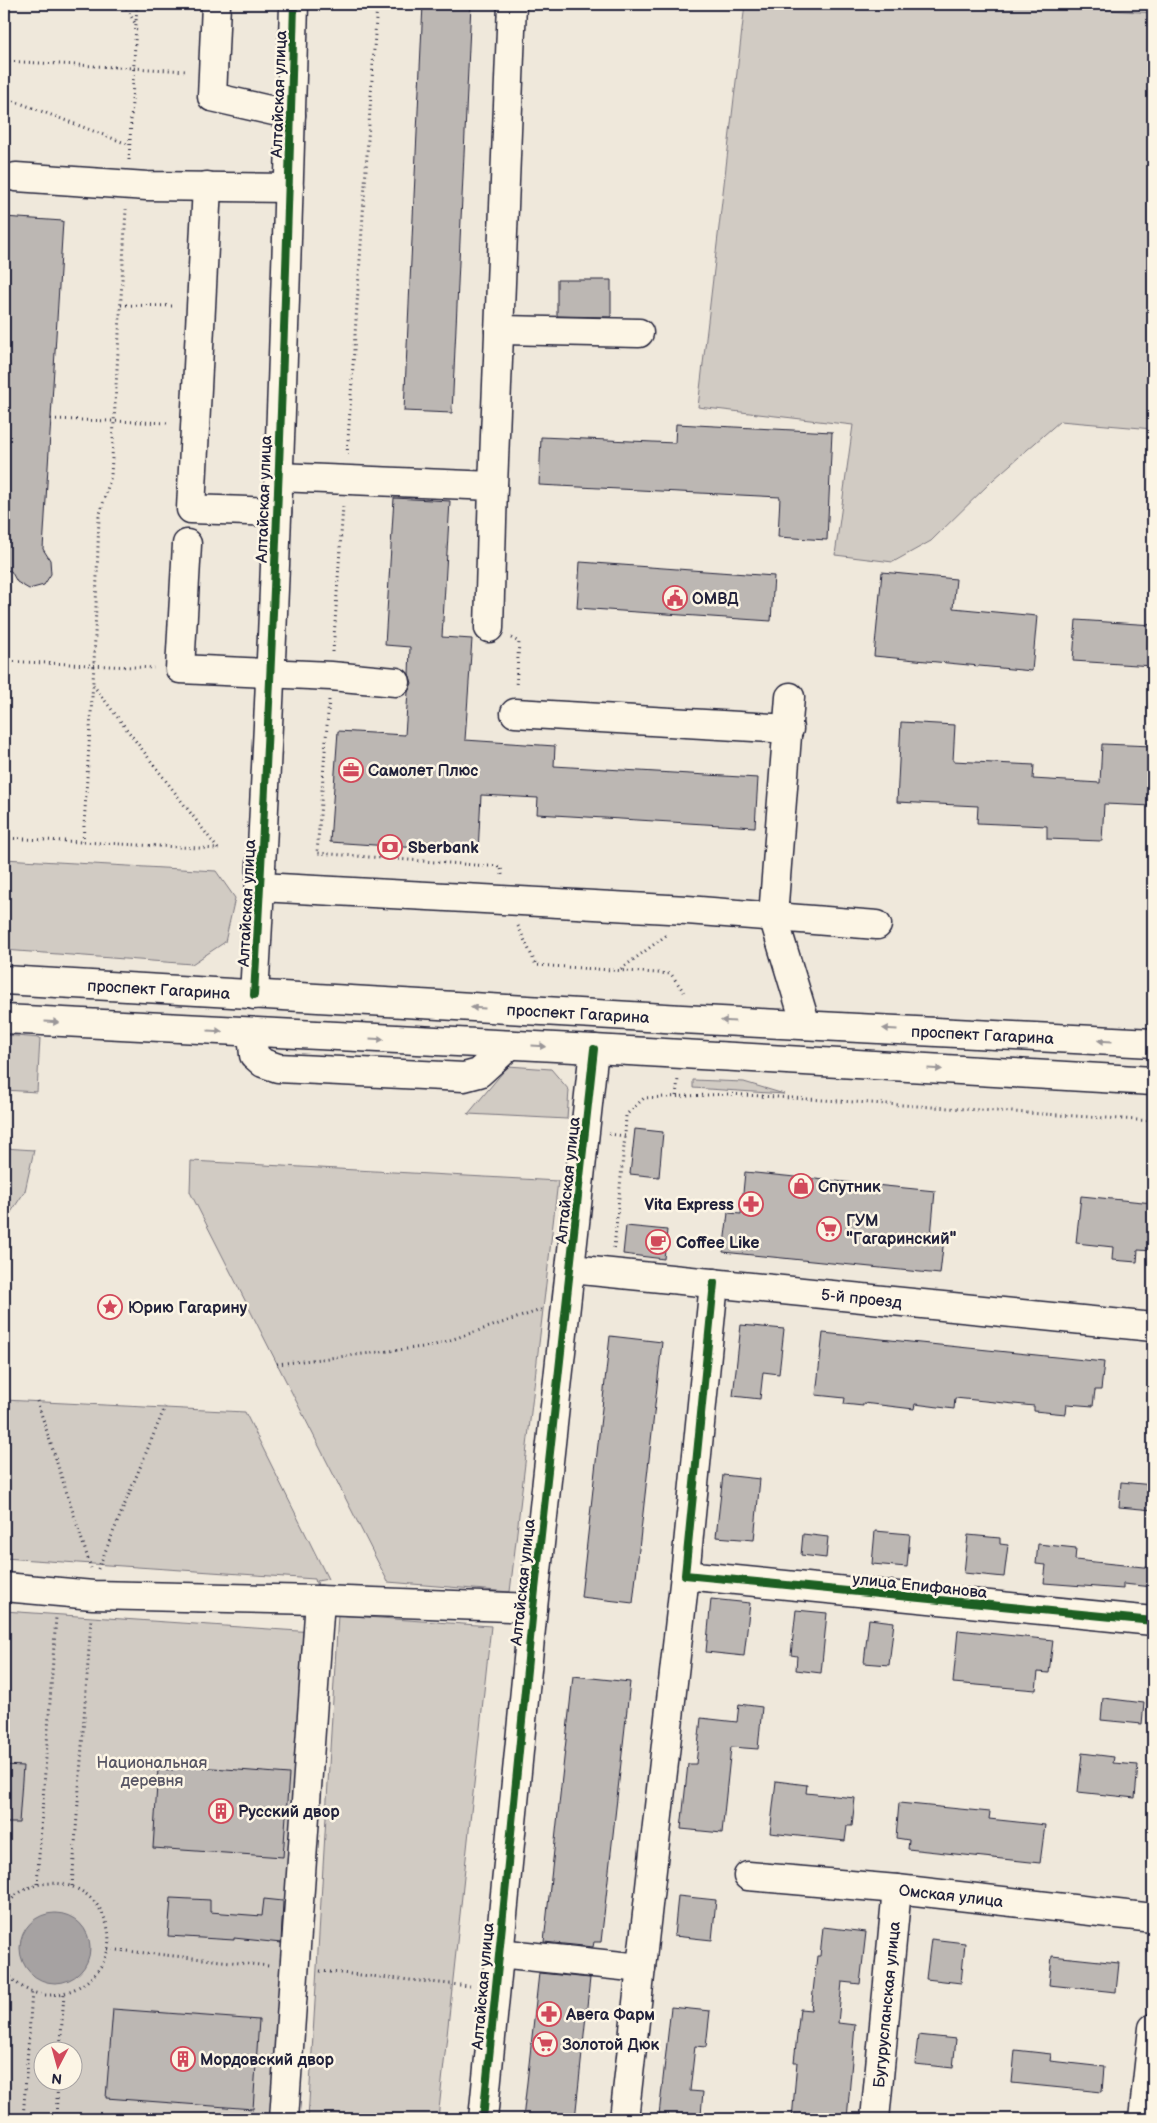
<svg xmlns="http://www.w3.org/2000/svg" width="1157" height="2123" font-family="'Balsamiq Sans',sans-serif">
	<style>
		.green { fill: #d1cbc3; stroke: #7a767f; fill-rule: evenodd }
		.water { fill: #a6a2a2; stroke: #716f79 }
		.building { fill: #bcb7b3; stroke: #22223b }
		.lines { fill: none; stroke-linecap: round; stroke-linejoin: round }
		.minor-casing { stroke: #22223b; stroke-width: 31 }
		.major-casing { stroke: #22223b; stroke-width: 31 }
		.path { stroke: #22223b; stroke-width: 3; stroke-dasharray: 1 4; stroke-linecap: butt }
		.minor { stroke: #fcf5e5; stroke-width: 28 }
		.major { stroke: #fcf5e5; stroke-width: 28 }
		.cycleway-casing { stroke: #fcf5e5; stroke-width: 11 }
		.cycleway { stroke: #1b5e20; stroke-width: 8 }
		.oneway { fill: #9a9698 }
		.labels { text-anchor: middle; stroke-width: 5; stroke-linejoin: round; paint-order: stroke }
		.street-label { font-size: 16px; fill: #22223b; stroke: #fcf5e5 }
		.poi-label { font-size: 16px; font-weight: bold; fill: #22223b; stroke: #fcf5e5; text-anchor: start }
		.park-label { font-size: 16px; fill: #575564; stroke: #fcf5e5 }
	</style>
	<rect width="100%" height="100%" fill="#efe8db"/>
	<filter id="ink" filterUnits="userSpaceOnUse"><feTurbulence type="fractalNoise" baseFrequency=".02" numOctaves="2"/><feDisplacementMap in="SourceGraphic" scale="10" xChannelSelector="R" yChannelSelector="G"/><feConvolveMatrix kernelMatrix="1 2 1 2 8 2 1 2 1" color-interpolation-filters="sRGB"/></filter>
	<g filter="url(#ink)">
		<path class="green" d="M745,4H1022L1153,13V429L1060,421L994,479L931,541L893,562L835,555L853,425L698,407Z
			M4,859L216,871L235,898L225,942L192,964L4,950Z
			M4,1035L40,1038L37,1092L4,1090Z
			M508,1066L551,1069L569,1090L567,1119L468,1114Z
			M693,1080L744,1082L784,1094L693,1088Z
			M4,1148L34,1150L25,1191L4,1223Z
			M191,1161L558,1181L510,1592L388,1582L190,1192Z
			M4,1400L245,1412L328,1579L317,1581L320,1600L315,1579L4,1558Z
			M4,1611L313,1632L270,2119H4ZM42,2050H72V2080H42Z
			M338,1615L491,1626L438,2119H308Z"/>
		<path class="water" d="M20 1948a35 35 0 1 1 70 0a35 35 0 1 1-70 0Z"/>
		<path class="building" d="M423,4H471L452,413L404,411Z
			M4,217L63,221L43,549L50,560L51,574L44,585L29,589L17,582L11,571L4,570Z
			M557,280H611V317L557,316Z
			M676,424L832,432L827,540L778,537L780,497L539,485L541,437L675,443Z
			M394,498L450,501L442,637L472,639L465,740L555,746L554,766L758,778L755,827L537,814L538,798L481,795L478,852L330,842L338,731L405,735L408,692L412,683L409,674L410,647L385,645Z
			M580,562L774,576L771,621L577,608Z
			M882,572L956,579L953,608L1037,616L1032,671L874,656Z
			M1076,620L1153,625V666L1073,661Z
			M901,722L955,725L953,761L1034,765L1033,779L1100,783L1102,744L1153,746V806L1104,804L1102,841L1047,839V826L977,823L978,806L897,802Z
			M635,1129L663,1132L659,1177L630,1174Z
			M745,1172L935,1191L931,1236L944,1238L940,1274L723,1252L728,1213L741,1214Z
			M1081,1196L1153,1203V1251L1138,1250L1137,1262L1112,1260L1113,1247L1076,1243Z
			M626,1226L667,1230L664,1259L623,1254Z
			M741,1325L784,1329L779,1374L763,1372L760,1399L733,1396Z
			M823,1333L1104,1362L1101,1390H1095L1093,1406L1067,1404L1066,1414L1034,1411V1406L955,1398L954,1409L915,1404L914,1409L863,1403V1406L844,1404L845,1398L816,1395Z
			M610,1336L662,1342L633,1603L581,1597Z
			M723,1475L760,1479L754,1540L716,1537Z
			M1121,1482L1153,1485V1510L1119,1507Z
			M875,1531L910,1534L907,1567L872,1564Z
			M803,1534L828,1537L826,1558L801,1555Z
			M968,1535L1000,1538V1544L1008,1545L1004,1577L964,1573Z
			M1038,1544L1076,1548L1075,1560L1153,1568V1587L1123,1584V1589L1044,1583L1046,1565L1036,1564Z
			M711,1599L750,1603L744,1656L706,1652Z
			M796,1610L827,1613L821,1673L796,1670L797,1656L791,1655Z
			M869,1619L894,1622L889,1665L864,1663Z
			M958,1630L1053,1640L1049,1673L1038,1672L1036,1690L953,1683Z
			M573,1676L630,1682L601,1942H594L593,1947L544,1942Z
			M1103,1698L1144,1703L1142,1724L1101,1720Z
			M739,1704L762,1707L758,1749L731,1747L722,1833L681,1829L688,1764H696L701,1718L737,1722Z
			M1082,1753L1114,1757L1113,1763L1138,1765L1135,1798L1078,1792Z
			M4,1765L23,1766L19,1823H4Z
			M175,1765L289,1774L283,1857L153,1848L158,1769L174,1770Z
			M776,1781L807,1785L806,1793L855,1798L852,1826H847L845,1841L770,1833Z
			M899,1803L990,1812L989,1819L1045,1825L1040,1863L908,1849L909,1840L896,1838Z
			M678,1896L716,1900L712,1940L674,1936Z
			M171,1898L210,1900V1912L262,1916L264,1899L283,1901L281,1943L234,1938V1940L168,1936Z
			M823,1927L866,1932L860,1984L842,1982L838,2023L855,2025L847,2119H792L797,2062H794L800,2009L811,2010L817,1956H820Z
			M931,1939L965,1943L961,1983L926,1979Z
			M1052,1956L1119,1963L1116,1992L1049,1985Z
			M539,1973L590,1978L575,2119H523Z
			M671,2007L710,2011L706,2047L695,2046L690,2091L703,2092L701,2114L688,2113V2118L659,2115Z
			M113,2009L259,2020L253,2109L106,2098Z
			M918,2035L956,2039L953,2068L915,2064Z
			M1015,2050L1051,2054L1050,2061L1104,2067L1102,2092L1012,2083Z"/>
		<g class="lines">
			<defs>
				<g id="minor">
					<path d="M216,4L212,97L291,115"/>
					<path d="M16,177L147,186L289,188"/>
					<path d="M207,186L191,509L277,512"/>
					<path d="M499,330L639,333"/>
					<path d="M278,477L493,486L489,628"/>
					<path d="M493,486L512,4"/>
					<path d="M187,544L180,669L331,676L396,682"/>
					<path d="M790,697L773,916L806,1025"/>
					<path d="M515,713L789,729"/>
					<path d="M260,887L687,910L877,925"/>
					<path d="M254,995C273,665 285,334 294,4"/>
					<path d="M252,1033L254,1055L263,1063L278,1068L464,1077L479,1073L510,1045"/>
					<path id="s1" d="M571,1269L1153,1327"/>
					<path d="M685,1575L1153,1621"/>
					<path d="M4,1587L93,1595L320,1600L533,1608"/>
					<path id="s2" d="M748,1876L897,1889L1153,1918"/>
					<path d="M499,1953L641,1968"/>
					<path d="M284,2119L320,1600"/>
					<path d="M483,2119L533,1608L594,1049"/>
					<path d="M624,2119L685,1575L714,1283"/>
					<path id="s3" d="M875,2119L897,1889"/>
					<path d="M1143,2119L1153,2028"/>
				</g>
				<g id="major">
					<path id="s4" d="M4,980L682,1019L1153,1043"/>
					<path d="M4,1019L594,1049L1153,1081"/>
				</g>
			</defs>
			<use href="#minor" class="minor-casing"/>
			<use href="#major" class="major-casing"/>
			<path class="path" d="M124,4L135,23
				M4,61L187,71
				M4,97L130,145
				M129,160L137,4
				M121,305L176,306
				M51,419L170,423
				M347,455L377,4
				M511,638L519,642L516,687
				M333,652L343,506
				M4,661L154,668
				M93,685L218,849
				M329,700L317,853L501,867L502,875
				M4,838L219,849
				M83,842L94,665L99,517L111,476L126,209
				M518,926L536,965L671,974L684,992
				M621,969L668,934
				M676,1096L678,1079
				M609,1134L625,1136L626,1115L644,1098L729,1094L1153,1121
				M614,1248L625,1136
				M277,1364L432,1346L541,1310
				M37,1401L91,1568
				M98,1569L165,1407
				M37,1884L56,1617
				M72,1886L91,1620
				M4,1911C7,1906 11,1900 15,1896C42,1874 84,1881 101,1911C124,1951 93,1992 51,1995C33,1996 12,1984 4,1968
				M108,1949L269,1966
				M320,1971L470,1986
				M60,2050L64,1994
				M23,2119L32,1992
				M56,2119L58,2080"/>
			<use href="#minor" class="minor"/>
			<use href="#major" class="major"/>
			<defs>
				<path id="cycleway" d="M254,995C273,665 285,334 294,4
					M714,1283L685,1575L1153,1621
					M483,2119L533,1608L594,1049"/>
			</defs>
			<use href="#cycleway" class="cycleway-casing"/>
			<use href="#cycleway" class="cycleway"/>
		</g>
		<defs><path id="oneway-solid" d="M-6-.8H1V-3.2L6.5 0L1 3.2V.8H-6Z" transform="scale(1.25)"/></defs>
		<g class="oneway">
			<use href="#oneway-solid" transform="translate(478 1008) rotate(-177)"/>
			<use href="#oneway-solid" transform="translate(728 1021) rotate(-177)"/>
			<use href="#oneway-solid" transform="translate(52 1022) rotate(3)"/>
			<use href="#oneway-solid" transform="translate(890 1029) rotate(-177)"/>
			<use href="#oneway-solid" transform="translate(215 1031) rotate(3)"/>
			<use href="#oneway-solid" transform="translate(377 1039) rotate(3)"/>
			<use href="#oneway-solid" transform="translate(1105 1041) rotate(-177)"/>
			<use href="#oneway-solid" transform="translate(539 1046) rotate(3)"/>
			<use href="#oneway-solid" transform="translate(935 1069) rotate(3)"/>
		</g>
	</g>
	<defs>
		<symbol id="civic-ring" viewBox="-11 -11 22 22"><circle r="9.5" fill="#fcf5e5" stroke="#d1495b" stroke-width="1.5"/><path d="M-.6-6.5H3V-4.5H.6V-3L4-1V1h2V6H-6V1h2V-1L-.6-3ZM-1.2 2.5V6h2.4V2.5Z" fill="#d1495b"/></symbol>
		<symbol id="office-ring" viewBox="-11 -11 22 22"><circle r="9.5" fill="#fcf5e5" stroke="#d1495b" stroke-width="1.5"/><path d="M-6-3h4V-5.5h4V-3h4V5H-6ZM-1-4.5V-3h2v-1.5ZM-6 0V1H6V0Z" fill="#d1495b"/></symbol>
		<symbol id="bank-ring" viewBox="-11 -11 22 22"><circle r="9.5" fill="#fcf5e5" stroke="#d1495b" stroke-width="1.5"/><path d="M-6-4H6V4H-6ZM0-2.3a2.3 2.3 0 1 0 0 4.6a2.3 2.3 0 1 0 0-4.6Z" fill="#d1495b"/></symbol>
		<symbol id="shop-ring" viewBox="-11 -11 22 22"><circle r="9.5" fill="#fcf5e5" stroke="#d1495b" stroke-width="1.5"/><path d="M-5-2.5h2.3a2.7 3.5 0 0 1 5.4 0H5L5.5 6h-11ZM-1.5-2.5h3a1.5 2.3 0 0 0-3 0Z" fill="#d1495b"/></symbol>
		<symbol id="pharmacy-ring" viewBox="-11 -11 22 22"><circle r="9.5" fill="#fcf5e5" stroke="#d1495b" stroke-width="1.5"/><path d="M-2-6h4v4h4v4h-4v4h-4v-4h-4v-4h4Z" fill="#d1495b"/></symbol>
		<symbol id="supermarket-ring" viewBox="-11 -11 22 22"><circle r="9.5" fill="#fcf5e5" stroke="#d1495b" stroke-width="1.5"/><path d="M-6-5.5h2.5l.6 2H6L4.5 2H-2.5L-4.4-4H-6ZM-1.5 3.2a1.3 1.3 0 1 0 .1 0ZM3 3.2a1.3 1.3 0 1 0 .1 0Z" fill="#d1495b"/></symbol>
		<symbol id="cafe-ring" viewBox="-11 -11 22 22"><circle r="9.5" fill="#fcf5e5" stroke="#d1495b" stroke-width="1.5"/><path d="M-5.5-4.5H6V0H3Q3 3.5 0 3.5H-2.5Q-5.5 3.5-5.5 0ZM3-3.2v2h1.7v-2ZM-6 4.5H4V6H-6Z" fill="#d1495b"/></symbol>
		<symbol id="sight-ring" viewBox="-11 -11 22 22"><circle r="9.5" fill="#fcf5e5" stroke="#d1495b" stroke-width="1.5"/><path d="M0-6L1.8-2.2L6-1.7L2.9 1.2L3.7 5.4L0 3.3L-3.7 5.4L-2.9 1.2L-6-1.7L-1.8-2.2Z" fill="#d1495b"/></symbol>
		<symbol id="building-ring" viewBox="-11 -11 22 22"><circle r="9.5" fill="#fcf5e5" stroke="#d1495b" stroke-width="1.5"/><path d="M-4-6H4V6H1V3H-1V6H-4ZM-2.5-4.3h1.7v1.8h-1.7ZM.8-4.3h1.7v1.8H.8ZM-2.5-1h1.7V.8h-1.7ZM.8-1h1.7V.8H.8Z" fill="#d1495b"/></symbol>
	</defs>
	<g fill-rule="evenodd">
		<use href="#civic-ring" x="661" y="584" width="28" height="28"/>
		<use href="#office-ring" x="337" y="756" width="28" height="28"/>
		<use href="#bank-ring" x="376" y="833" width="28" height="28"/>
		<use href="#shop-ring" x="787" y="1172" width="28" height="28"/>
		<use href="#pharmacy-ring" x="737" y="1190" width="28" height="28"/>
		<use href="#supermarket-ring" x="815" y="1215" width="28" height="28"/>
		<use href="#cafe-ring" x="644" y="1228" width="28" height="28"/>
		<use href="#sight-ring" x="96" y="1293" width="28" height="28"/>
		<use href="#building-ring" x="207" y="1797" width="28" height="28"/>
		<use href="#pharmacy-ring" x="535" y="2000" width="28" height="28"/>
		<use href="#supermarket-ring" x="531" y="2030" width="28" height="28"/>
		<use href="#building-ring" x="169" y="2045" width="28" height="28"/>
	</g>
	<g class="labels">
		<g class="street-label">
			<text transform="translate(278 94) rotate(-88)" y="6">Алтайская улица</text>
			<text transform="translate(263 499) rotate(-88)" y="6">Алтайская улица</text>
			<text transform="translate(246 903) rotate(-87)" y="6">Алтайская улица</text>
			<text dy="6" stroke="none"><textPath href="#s4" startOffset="155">проспект Гагарина</textPath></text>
			<text dy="6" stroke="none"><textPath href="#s4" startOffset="575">проспект Гагарина</textPath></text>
			<text dy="6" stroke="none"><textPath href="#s4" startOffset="980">проспект Гагарина</textPath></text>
			<text transform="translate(567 1180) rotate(-84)" y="6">Алтайская улица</text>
			<text dy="6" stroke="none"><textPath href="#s1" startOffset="292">5-й проезд</textPath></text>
			<text transform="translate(522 1582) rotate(-84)" y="6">Алтайская улица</text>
			<text transform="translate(920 1585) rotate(6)" y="6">улица Епифанова</text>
			<text dy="6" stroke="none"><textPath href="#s2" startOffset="204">Омская улица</textPath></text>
			<text transform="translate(482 1986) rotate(-85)" y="6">Алтайская улица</text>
			<text dy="6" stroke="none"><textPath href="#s3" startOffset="115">Бугурусланская улица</textPath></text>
		</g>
		<g class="poi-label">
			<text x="692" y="604">ОМВД</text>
			<text x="368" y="776">Самолет Плюс</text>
			<text x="408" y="853">Sberbank</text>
			<text x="818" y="1192">Спутник</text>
			<text x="734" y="1210" text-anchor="end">Vita Express</text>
			<text x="846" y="1226">ГУМ<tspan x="846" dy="18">"Гагаринский"</tspan></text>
			<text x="676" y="1248">Coffee Like</text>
			<text x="128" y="1313">Юрию Гагарину</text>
			<text x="238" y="1817">Русский двор</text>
			<text x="566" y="2020">Авега Фарм</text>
			<text x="562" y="2050">Золотой Дюк</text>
			<text x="200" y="2065">Мордовский двор</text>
		</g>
		<g class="park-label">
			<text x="152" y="1768">Национальная<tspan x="152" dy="18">деревня</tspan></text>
		</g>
	</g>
	<rect width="1157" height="2123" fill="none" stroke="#fcf5e5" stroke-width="20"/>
	<rect x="10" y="10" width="1137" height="2103" fill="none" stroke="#22223b" stroke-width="2" filter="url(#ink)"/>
	<g transform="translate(58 2066) rotate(186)"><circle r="24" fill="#fcf5e5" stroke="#a5a1a1"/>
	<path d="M0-4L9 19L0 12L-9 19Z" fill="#d1495b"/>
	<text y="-8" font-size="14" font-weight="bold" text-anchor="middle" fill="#22223b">N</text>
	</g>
</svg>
